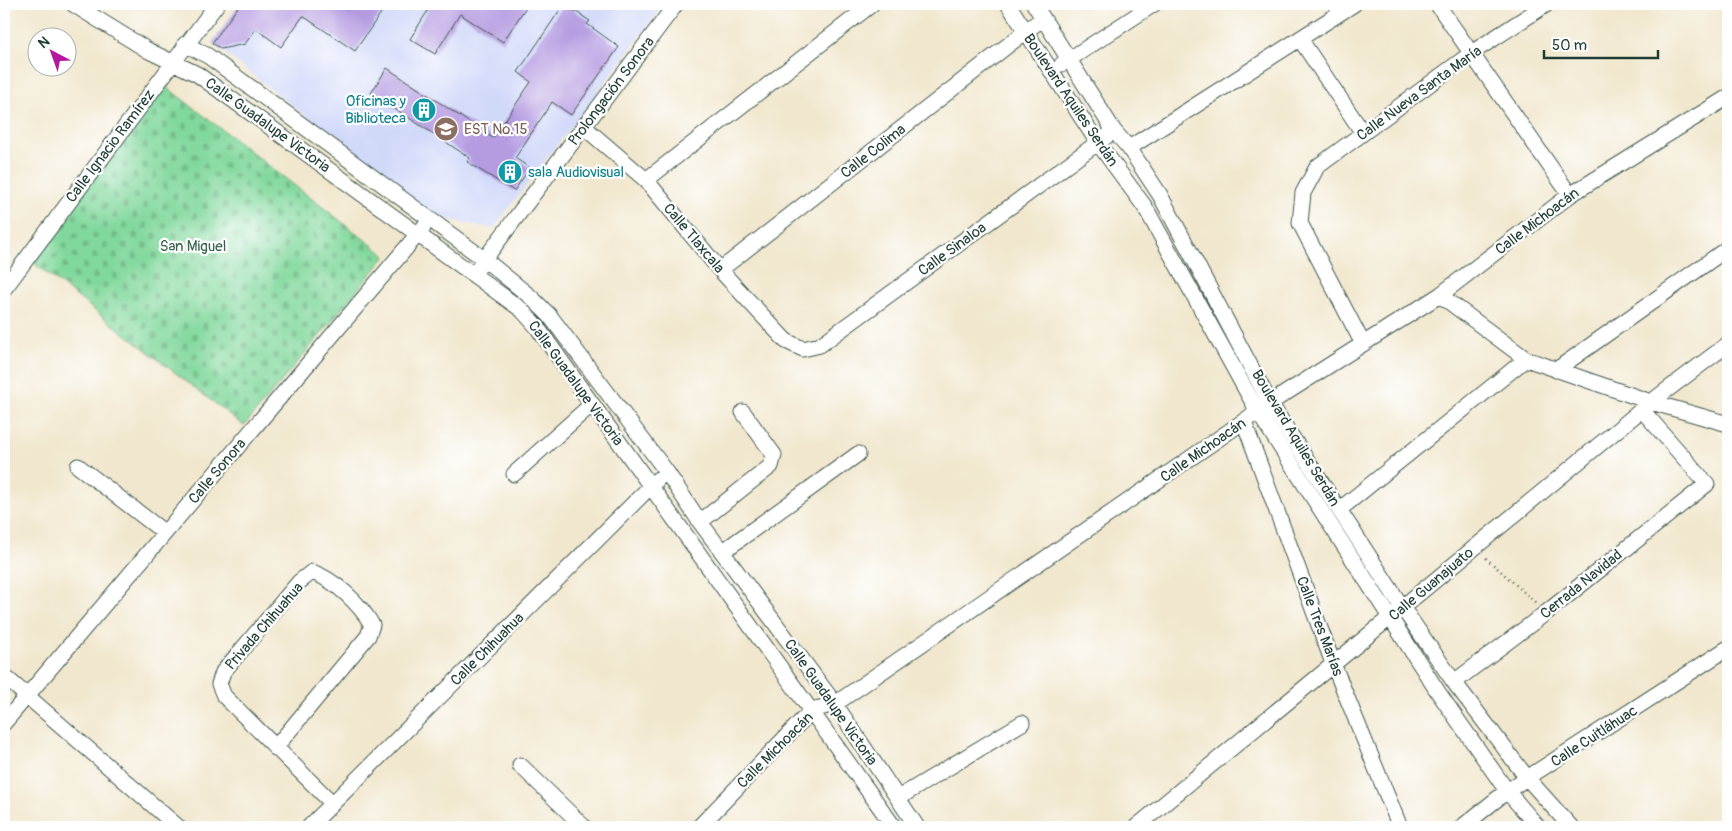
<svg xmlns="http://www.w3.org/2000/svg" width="1732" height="831" font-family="Pangolin,sans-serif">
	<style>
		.built { fill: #d1d9f9 }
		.cemetery { fill: url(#cemetery-stones); stroke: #508a68 }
		.building { fill: #b59ce1 }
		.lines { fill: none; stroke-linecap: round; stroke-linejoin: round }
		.minor-casing { stroke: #3e564b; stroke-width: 17 }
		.path { stroke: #3e564b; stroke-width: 2.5; stroke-dasharray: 1 4; stroke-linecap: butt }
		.minor { stroke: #fff; stroke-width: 15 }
		.labels { text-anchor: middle; stroke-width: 4.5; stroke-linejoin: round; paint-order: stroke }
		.street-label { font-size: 15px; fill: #1f3d34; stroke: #fff }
		.culture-label { font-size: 15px; fill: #0d838f; stroke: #fff; text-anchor: end }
		.education-label { font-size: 15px; fill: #785e54; stroke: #fff; text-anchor: start }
		.park-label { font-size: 15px; fill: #38644e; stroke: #fff }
	</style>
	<defs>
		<pattern id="cemetery-stones" width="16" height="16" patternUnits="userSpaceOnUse" patternTransform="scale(1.25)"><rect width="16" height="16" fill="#81d89c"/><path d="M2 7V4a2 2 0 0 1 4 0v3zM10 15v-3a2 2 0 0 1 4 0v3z" fill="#6fba87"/></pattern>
	</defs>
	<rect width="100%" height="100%" fill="#fff"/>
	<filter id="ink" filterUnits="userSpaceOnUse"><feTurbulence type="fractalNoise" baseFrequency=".02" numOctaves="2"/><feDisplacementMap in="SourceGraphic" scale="10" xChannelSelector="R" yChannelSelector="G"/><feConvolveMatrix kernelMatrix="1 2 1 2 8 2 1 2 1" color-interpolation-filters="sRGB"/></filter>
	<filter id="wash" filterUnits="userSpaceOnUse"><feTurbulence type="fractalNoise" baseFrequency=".0096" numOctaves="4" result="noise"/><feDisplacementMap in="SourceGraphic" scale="20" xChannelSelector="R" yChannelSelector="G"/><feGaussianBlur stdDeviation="1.12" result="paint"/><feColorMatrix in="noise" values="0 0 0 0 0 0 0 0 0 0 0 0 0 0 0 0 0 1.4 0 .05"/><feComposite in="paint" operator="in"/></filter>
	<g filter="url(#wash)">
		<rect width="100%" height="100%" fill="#f1e7ce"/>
		<path class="built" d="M240,4H665L493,229L432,216L212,43Z"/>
		<path class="cemetery" d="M160,82L386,256L244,426L31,261Z"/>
		<g id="blocks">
			<path class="building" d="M240,4H338L347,10L352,4H387L355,51L303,16L281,47L256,29L245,44L221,49L212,43Z
				M432,4H528L503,42L460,14L435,54L410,39Z
				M564,4L590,21L587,24L619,47L571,115L552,102L515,158L530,168L514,191L467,162L470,158L371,93L387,68L493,138L531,82L518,72Z"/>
		</g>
	</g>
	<g filter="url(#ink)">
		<use href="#blocks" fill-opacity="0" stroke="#3e564b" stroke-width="1"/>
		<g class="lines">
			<defs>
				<path id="minor" d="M73,4L149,51L197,74L522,310L537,327L894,827
					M1008,4L1098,143L1145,207L1258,412L1438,692L1507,791L1538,827
					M1034,4L1114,131L1129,148L1160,195L1270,403L1402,607L1454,682L1528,779L1571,827
					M1437,4L1570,195
					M1300,39L1363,133
					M185,44L208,56L484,259L532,298L550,316L666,471L700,522L835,704L917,827
					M1062,64L1154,4
					M584,127L646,180L720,270L786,341L803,349L820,345L1107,136
					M1129,148L1354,4
					M646,180L872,4
					M478,268L676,4
					M720,270L1043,18
					M4,289L217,4
					M1440,295L1526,359L1651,402L1728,424
					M1363,344L1300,223L1303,193L1317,167L1473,52L1547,4
					M1556,370L1728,248
					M1244,422L1334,666L1400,827
					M78,466L165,533
					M514,474L592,404
					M1339,510L1526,359
					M700,522L771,466L774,455L743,412
					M722,552L858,454
					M4,676L178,827
					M1454,682L1547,612L1707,484L1642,410
					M4,723L423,228
					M275,748L368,636L372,625C360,604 335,580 312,572L299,582L223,672L219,684L224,696L332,803
					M520,765L584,827
					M898,798L1022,723
					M309,827L658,479
					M699,827L812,710L835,704L1270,403L1440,295L1570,195L1728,97
					M1136,827L1651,402L1728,344
					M1462,827L1507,791L1728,648"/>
			</defs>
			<use href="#minor" class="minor-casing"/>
			<path class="path" d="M1486,558L1536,603"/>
			<use href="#minor" class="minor"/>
		</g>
	</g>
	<defs>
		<symbol id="building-disc" viewBox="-11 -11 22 22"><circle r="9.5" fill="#0f9aa8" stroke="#fff"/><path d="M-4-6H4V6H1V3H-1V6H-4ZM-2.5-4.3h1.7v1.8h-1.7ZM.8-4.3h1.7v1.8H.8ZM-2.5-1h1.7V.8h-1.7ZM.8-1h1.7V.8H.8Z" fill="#fff"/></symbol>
		<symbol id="school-disc" viewBox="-11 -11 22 22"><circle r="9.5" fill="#8d6e63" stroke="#fff"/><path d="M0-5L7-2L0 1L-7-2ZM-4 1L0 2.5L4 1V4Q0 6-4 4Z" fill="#fff"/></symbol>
	</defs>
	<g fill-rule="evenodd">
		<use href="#building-disc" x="410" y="96" width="28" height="28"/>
		<use href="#school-disc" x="432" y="115" width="28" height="28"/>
		<use href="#building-disc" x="496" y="158" width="28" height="28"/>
	</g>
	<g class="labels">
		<g class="street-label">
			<text transform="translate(611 91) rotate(-53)" y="5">Prolongación Sonora</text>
			<text transform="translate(1419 93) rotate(-36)" y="5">Calle Nueva Santa María</text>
			<text transform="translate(1071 100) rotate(56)" y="5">Boulevard Aquiles Serdán</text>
			<text transform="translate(268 125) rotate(36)" y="5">Calle Guadalupe Victoria</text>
			<text transform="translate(110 146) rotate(-53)" y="5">Calle Ignacio Ramírez</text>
			<text transform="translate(873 151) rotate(-38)" y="5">Calle Colima</text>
			<text transform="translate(1537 221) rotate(-37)" y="5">Calle Michoacán</text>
			<text transform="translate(694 238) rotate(50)" y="5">Calle Tlaxcala</text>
			<text transform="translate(952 249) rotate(-36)" y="5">Calle Sinaloa</text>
			<text transform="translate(576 383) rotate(54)" y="5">Calle Guadalupe Victoria</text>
			<text transform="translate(1296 438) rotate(59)" y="5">Boulevard Aquiles Serdán</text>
			<text transform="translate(1203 450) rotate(-35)" y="5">Calle Michoacán</text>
			<text transform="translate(217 471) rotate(-50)" y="5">Calle Sonora</text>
			<text transform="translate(1431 584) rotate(-40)" y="5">Calle Guanajuato</text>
			<text transform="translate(1581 584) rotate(-39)" y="5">Cerrada Navidad</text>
			<text transform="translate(264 626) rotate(-49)" y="5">Privada Chihuahua</text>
			<text transform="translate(1320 626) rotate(69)" y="5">Calle Tres Marías</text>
			<text transform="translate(487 649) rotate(-45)" y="5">Calle Chihuahua</text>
			<text transform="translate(831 702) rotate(55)" y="5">Calle Guadalupe Victoria</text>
			<text transform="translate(1594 736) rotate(-33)" y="5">Calle Cuitláhuac</text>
			<text transform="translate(775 750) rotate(-45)" y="5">Calle Michoacán</text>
		</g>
		<g class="culture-label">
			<text x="406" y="106">Oficinas y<tspan x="406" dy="17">Biblioteca</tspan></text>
			<text x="528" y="177" text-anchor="start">sala Audiovisual</text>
		</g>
		<g class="education-label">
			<text x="464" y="134">EST No.15</text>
		</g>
		<g class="park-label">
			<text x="193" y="251">San Miguel</text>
		</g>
	</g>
	<rect width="1732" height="831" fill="none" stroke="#fff" stroke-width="20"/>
	<g transform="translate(52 52) rotate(319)"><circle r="24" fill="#ffffff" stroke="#a5b1ae"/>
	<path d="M0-4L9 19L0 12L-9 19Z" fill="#b5179e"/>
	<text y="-8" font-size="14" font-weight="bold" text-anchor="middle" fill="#1f3d34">N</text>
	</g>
	<path d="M1544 50v8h114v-8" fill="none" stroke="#1f3d34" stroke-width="2.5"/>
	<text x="1552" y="50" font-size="15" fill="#1f3d34" stroke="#ffffff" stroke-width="4" paint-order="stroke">50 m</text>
</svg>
